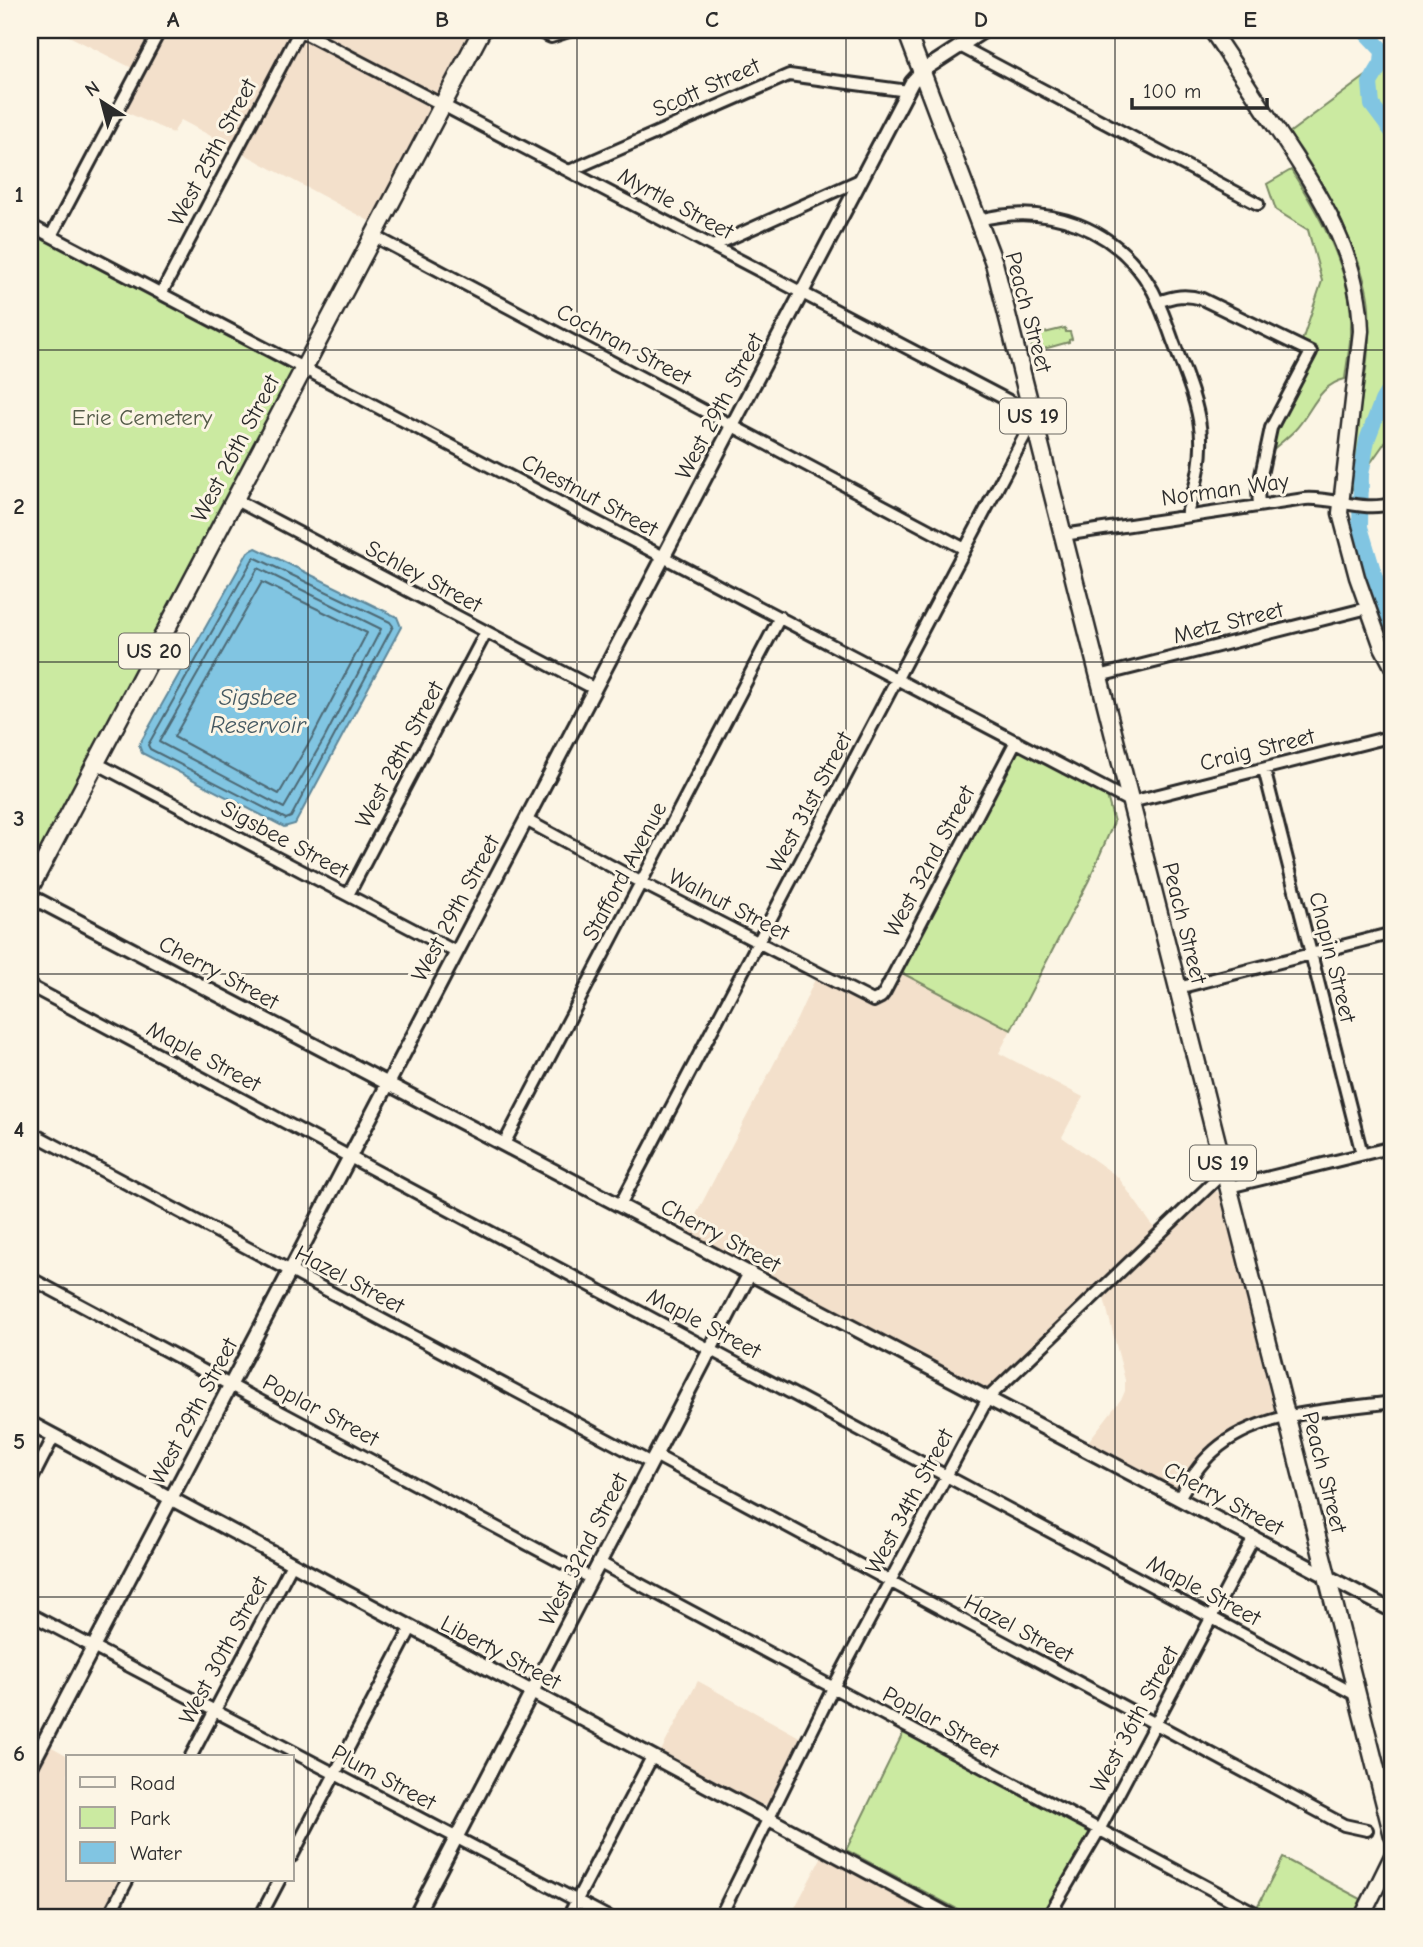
<svg xmlns="http://www.w3.org/2000/svg" width="1423" height="1947" font-family="'Comic Neue',sans-serif">
	<style>
		.built { fill: #f3e0cb }
		.green { fill: #cbeaa1; stroke: #7b8a66; stroke-width: 2 }
		.water { fill: #81c5e2; stroke: #5f8799; stroke-width: 2 }
		.lines { fill: none; stroke-linecap: round; stroke-linejoin: round }
		.shore { stroke: #4d6974; stroke-width: 2 }
		.river { stroke: #81c5e2; stroke-width: 16 }
		.minor-casing { stroke: #2b2b2b; stroke-width: 16 }
		.tertiary-casing { stroke: #2b2b2b; stroke-width: 18 }
		.secondary-casing { stroke: #2b2b2b; stroke-width: 19 }
		.primary-casing { stroke: #2b2b2b; stroke-width: 21 }
		.minor { stroke: #fcf5e5; stroke-width: 10 }
		.tertiary { stroke: #fcf5e5; stroke-width: 12 }
		.secondary { stroke: #fcf5e5; stroke-width: 14 }
		.primary { stroke: #fcf5e5; stroke-width: 16 }
		.grid { fill: none; stroke: #2b2b2b; stroke-width: 2; stroke-opacity: 0.55 }
		.labels { text-anchor: middle; stroke-width: 6; stroke-linejoin: round; paint-order: stroke }
		.shield { fill: #fcf5e5; stroke: #6a6863; stroke-width: 2 }
		.shield-label { font-size: 21px; font-weight: bold; fill: #2b2b2b }
		.street-label { font-size: 23px; fill: #2b2b2b; stroke: #fcf5e5 }
		.park-label { font-size: 23px; fill: #535b48; stroke: #fcf5e5 }
		.water-label { font-size: 24px; font-style: italic; fill: #455962; stroke: #fcf5e5 }
		.neatline { fill: none; stroke: #2b2b2b; stroke-width: 2.5 }
		.grid-label { font-size: 23px; text-anchor: middle; font-weight: bold; fill: #2b2b2b }
	</style>
	<rect width="100%" height="100%" fill="#fcf5e5"/>
	<filter id="ink" filterUnits="userSpaceOnUse"><feTurbulence type="fractalNoise" baseFrequency=".0143" numOctaves="2"/><feDisplacementMap in="SourceGraphic" scale="14" xChannelSelector="R" yChannelSelector="G"/><feConvolveMatrix kernelMatrix="1 2 1 2 8 2 1 2 1" color-interpolation-filters="sRGB"/></filter>
	<g filter="url(#ink)">
		<path class="built" d="M57,30H474L371,222L181,120L173,133L112,106L132,68Z
			M994,794L1107,796L1114,822L1089,880L999,1053L1083,1097L1062,1137L1118,1177L1155,1229L987,1390L687,1232L797,1019L816,977L867,1004L877,1003Z
			M1213,1190L1220,1193L1274,1410L1273,1415L1240,1426L1227,1435L1177,1491L1087,1443L1122,1398L1125,1391V1380L1103,1294Z
			M698,1681L803,1739L767,1805H761L661,1751Z
			M50,1746L68,1756V1879H120L100,1917H30V1783Z
			M822,1856L936,1917H790Z"/>
		<path class="green" d="M1393,56V431L1348,495C1352,433 1372,371 1369,308C1366,258 1319,173 1289,133Z
			M1291,170C1319,214 1349,266 1351,319C1352,339 1347,360 1345,379C1318,385 1312,412 1295,430C1287,438 1278,445 1269,453L1272,432L1317,348L1302,341L1322,281L1308,230L1276,210L1267,184Z
			M30,231L104,267L294,370L30,873Z
			M1065,328L1066,332H1070L1072,339L1069,340V342L1033,352L1030,339L1032,336Z
			M1020,750L1107,796L1114,822L1089,880L1011,1030L900,972L1017,751Z
			M904,1731L1089,1829V1841L1042,1917H972L846,1850Z
			M1283,1858L1361,1899L1353,1917H1277L1257,1907Z"/>
		<path class="water" d="M256,548L397,617L401,627L295,824L284,827L142,753L139,745L248,552Z"/>
		<g class="lines">
			<path class="shore" d="M254,557L390,622L393,626L291,817L286,819L150,749L148,745Z
				M258,568L381,629L324,739L284,808L159,742Z
				M262,582L367,633L314,734L279,794L174,737Z"/>
			<path class="river" d="M1363,30L1383,51L1382,63L1370,83L1372,105L1393,133
				M1393,383L1382,401L1367,440L1361,475L1360,527L1393,638"/>
			<defs>
				<path id="minor" d="M299,30L1032,413
					M535,30L551,37L572,30
					M960,46L1258,204
					M569,171L789,75L908,91
					M978,220C1048,202 1117,227 1153,291C1161,307 1167,324 1173,341C1201,414 1213,439 1186,516
					M30,225L1131,802L1393,736
					M51,236L160,30
					M374,236L965,549
					M713,246L862,179
					M161,294L300,30
					M1158,302C1174,296 1186,294 1202,299L1311,352L1271,428L1258,489L1259,506
					M234,499L595,689
					M1063,535L1305,499C1335,497 1364,513 1393,503
					M1099,676L1368,608
					M96,763L456,952
					M1264,769L1362,1154
					M526,820L642,883L873,1001L881,997L884,993L1016,741
					M348,895L486,632
					M30,986L1358,1696
					M1178,988L1393,933
					M30,1132L651,1463
					M504,1144L780,617
					M1388,1148L1393,1166
					M1229,1187L1393,1147
					M620,1205L1034,418
					M30,1278L591,1578
					M655,1455L1344,1825L1367,1830
					M30,1483L54,1436
					M1179,1498C1189,1481 1199,1464 1214,1451C1259,1410 1336,1410 1393,1402
					M600,1563L1263,1917
					M30,1614L608,1917
					M191,1756L292,1564
					M292,1856L411,1628
					M108,1917L128,1879
					M260,1917L280,1879
					M568,1917L652,1757
					M720,1917L833,1688L988,1398L1225,1171
					M1048,1917L1099,1830L1254,1537"/>
				<path id="tertiary" d="M30,896L1393,1611
					M30,1423L952,1917
					M30,1768L912,82L922,71L985,30
					M415,1917L750,1273"/>
				<path id="secondary" d="M1211,30C1233,62 1254,95 1276,128C1318,192 1359,252 1361,331L1340,513L1357,577L1382,647L1393,668
					M1362,1917L1393,1854"/>
				<path id="primary" d="M906,30L994,263L1393,1836
					M30,888L482,30"/>
			</defs>
			<use href="#minor" class="minor-casing"/>
			<use href="#tertiary" class="tertiary-casing"/>
			<use href="#secondary" class="secondary-casing"/>
			<use href="#primary" class="primary-casing"/>
			<use href="#minor" class="minor"/>
			<use href="#tertiary" class="tertiary"/>
			<use href="#secondary" class="secondary"/>
			<use href="#primary" class="primary"/>
		</g>
	</g>
	<path class="grid" d="M308,30V1917M577,30V1917M846,30V1917M1115,30V1917M30,350H1393M30,662H1393M30,974H1393M30,1285H1393M30,1597H1393"/>
	<g class="labels">
		<g class="shield">
			<rect x="1000" y="398.5" width="66" height="35" rx="5"/>
			<rect x="119" y="633.5" width="70" height="35" rx="5"/>
			<rect x="1190" y="1145.5" width="66" height="35" rx="5"/>
		</g>
		<g class="shield-label">
			<text x="1033" y="423">US 19</text>
			<text x="154" y="658">US 20</text>
			<text x="1223" y="1170">US 19</text>
		</g>
		<g class="street-label">
			<text transform="translate(706 87) rotate(-24)" y="8">Scott Street</text>
			<text transform="translate(212 152) rotate(-62)" y="8">West 25th Street</text>
			<text transform="translate(676 203) rotate(28)" y="8">Myrtle Street</text>
			<text transform="translate(1029 312) rotate(75)" y="8">Peach Street</text>
			<text transform="translate(624 344) rotate(28)" y="8">Cochran Street</text>
			<text transform="translate(719 406) rotate(-62)" y="8">West 29th Street</text>
			<text transform="translate(235 448) rotate(-62)" y="8">West 26th Street</text>
			<text transform="translate(1225 489) rotate(-8)" y="8">Norman Way</text>
			<text transform="translate(590 495) rotate(28)" y="8">Chestnut Street</text>
			<text transform="translate(424 576) rotate(28)" y="8">Schley Street</text>
			<text transform="translate(1228 622) rotate(-14)" y="8">Metz Street</text>
			<text transform="translate(1257 749) rotate(-14)" y="8">Craig Street</text>
			<text transform="translate(399 754) rotate(-62)" y="8">West 28th Street</text>
			<text transform="translate(809 802) rotate(-62)" y="8">West 31st Street</text>
			<text transform="translate(285 839) rotate(28)" y="8">Sigsbee Street</text>
			<text transform="translate(929 861) rotate(-62)" y="8">West 32nd Street</text>
			<text transform="translate(624 871) rotate(-62)" y="8">Stafford Avenue</text>
			<text transform="translate(729 904) rotate(27)" y="8">Walnut Street</text>
			<text transform="translate(455 908) rotate(-62)" y="8">West 29th Street</text>
			<text transform="translate(1185 923) rotate(76)" y="8">Peach Street</text>
			<text transform="translate(1333 957) rotate(76)" y="8">Chapin Street</text>
			<text transform="translate(219 972) rotate(28)" y="8">Cherry Street</text>
			<text transform="translate(204 1056) rotate(28)" y="8">Maple Street</text>
			<text transform="translate(721 1235) rotate(28)" y="8">Cherry Street</text>
			<text transform="translate(350 1279) rotate(28)" y="8">Hazel Street</text>
			<text transform="translate(704 1323) rotate(28)" y="8">Maple Street</text>
			<text transform="translate(321 1410) rotate(28)" y="8">Poplar Street</text>
			<text transform="translate(193 1411) rotate(-62)" y="8">West 29th Street</text>
			<text transform="translate(1325 1472) rotate(76)" y="8">Peach Street</text>
			<text transform="translate(1224 1498) rotate(28)" y="8">Cherry Street</text>
			<text transform="translate(909 1501) rotate(-62)" y="8">West 34th Street</text>
			<text transform="translate(583 1549) rotate(-63)" y="8">West 32nd Street</text>
			<text transform="translate(1204 1590) rotate(28)" y="8">Maple Street</text>
			<text transform="translate(1019 1628) rotate(28)" y="8">Hazel Street</text>
			<text transform="translate(223 1650) rotate(-62)" y="8">West 30th Street</text>
			<text transform="translate(501 1652) rotate(28)" y="8">Liberty Street</text>
			<text transform="translate(1134 1719) rotate(-62)" y="8">West 36th Street</text>
			<text transform="translate(941 1722) rotate(28)" y="8">Poplar Street</text>
			<text transform="translate(384 1777) rotate(28)" y="8">Plum Street</text>
		</g>
		<g class="park-label">
			<text x="142" y="425">Erie Cemetery</text>
		</g>
		<g class="water-label">
			<text x="258" y="705">Sigsbee<tspan x="258" dy="28">Reservoir</tspan></text>
		</g>
	</g>
	<rect width="1423" height="1947" fill="none" stroke="#fcf5e5" stroke-width="77"/>
	<rect x="66" y="1755" width="228" height="126" fill="#fcf5e5" stroke="#a8a49b" stroke-width="2"/>
	<rect x="80" y="1777" width="35" height="10" fill="#fcf5e5" stroke="#a8a49b" stroke-width="2"/>
	<text x="130" y="1790" font-size="21" fill="#2b2b2b">Road</text>
	<rect x="80" y="1807" width="35" height="21" fill="#cbeaa1" stroke="#a8a49b" stroke-width="2"/>
	<text x="130" y="1825" font-size="21" fill="#2b2b2b">Park</text>
	<rect x="80" y="1842" width="35" height="21" fill="#81c5e2" stroke="#a8a49b" stroke-width="2"/>
	<text x="130" y="1860" font-size="21" fill="#2b2b2b">Water</text>
	<g transform="translate(102 102) rotate(324)" stroke="#fcf5e5" stroke-width="5" paint-order="stroke">
	<path d="M0-5L12 26L0 18L-12 26Z" fill="#2b2b2b"/>
	<text y="-10" font-size="19" font-weight="bold" text-anchor="middle" fill="#2b2b2b">N</text>
	</g>
	<path d="M1132 98v10h135v-10" fill="none" stroke="#2b2b2b" stroke-width="3.5"/>
	<text x="1143" y="98" font-size="21" fill="#2b2b2b" stroke="#fcf5e5" stroke-width="5" paint-order="stroke">100 m</text>
	<rect x="38" y="38" width="1346" height="1871" class="neatline"/>
	<g class="grid-label">
		<text x="173" y="27">A</text>
		<text x="442" y="27">B</text>
		<text x="712" y="27">C</text>
		<text x="981" y="27">D</text>
		<text x="1250" y="27">E</text>
		<text x="19" y="202">1</text>
		<text x="19" y="514">2</text>
		<text x="19" y="826">3</text>
		<text x="19" y="1137">4</text>
		<text x="19" y="1449">5</text>
		<text x="19" y="1761">6</text>
	</g>
</svg>
